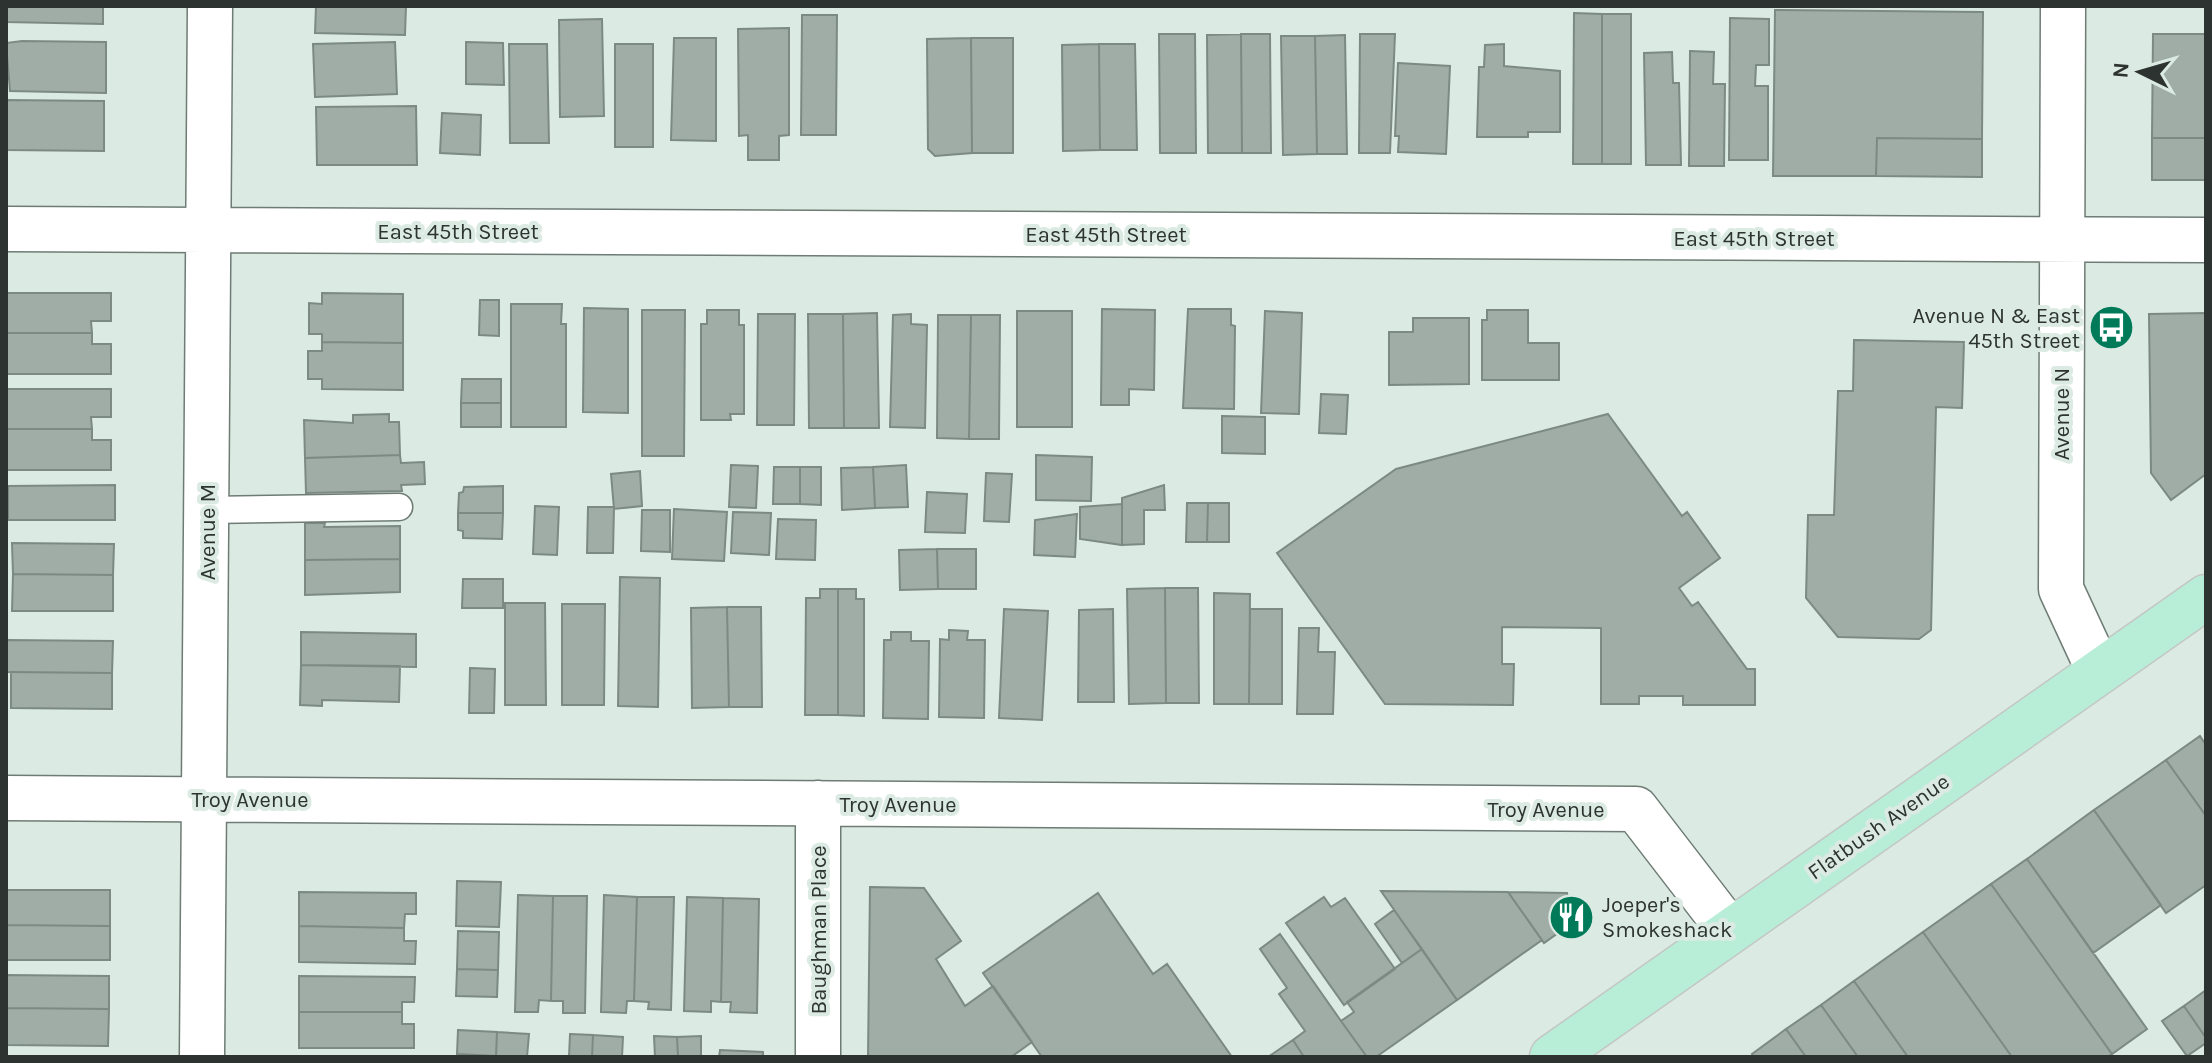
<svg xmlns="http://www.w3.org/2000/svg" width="2212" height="1063" font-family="Karla,sans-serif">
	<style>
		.building { fill: #9fada6; stroke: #7c8a83; stroke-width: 2 }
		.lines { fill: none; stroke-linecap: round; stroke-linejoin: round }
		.service-casing { stroke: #6e7c75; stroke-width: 29 }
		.minor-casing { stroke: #6e7c75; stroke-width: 47 }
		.primary-casing { stroke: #c4c6c5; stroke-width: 47 }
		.service { stroke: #fff; stroke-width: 26 }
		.minor { stroke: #fff; stroke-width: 44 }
		.primary { stroke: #b8edd7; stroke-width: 44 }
		.labels { text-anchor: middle; stroke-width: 8; stroke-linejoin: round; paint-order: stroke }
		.street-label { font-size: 22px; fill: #2d3330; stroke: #dbeae3 }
		.poi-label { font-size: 22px; fill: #2d3330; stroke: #dbeae3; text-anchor: end }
	</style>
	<rect width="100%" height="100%" fill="#dbeae3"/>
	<path class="building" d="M6,6H103V24L6,22Z
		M316,6H406L405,35L315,33Z
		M1775,10L1983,12L1982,139L1877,138L1876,176H1773Z
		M1574,13L1602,14V164H1573Z
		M1602,14H1631V164H1602Z
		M802,15H837L836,135H801Z
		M1730,18L1769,19V65H1756L1755,86H1768V160H1729Z
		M602,19L604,116L560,117L559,20Z
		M789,28V135L779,136V160H748V135L739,136L738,29Z
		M1159,34H1195L1196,153H1160Z
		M1241,34L1242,153H1208L1207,35Z
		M1241,34H1270L1271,153H1242Z
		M1360,34H1395L1390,153H1359Z
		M2153,34H2206V138H2152Z
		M1345,35L1347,154H1317L1315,36Z
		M1281,36H1315L1317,154L1283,155Z
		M674,38H716V141L671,140Z
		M971,38L972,153L935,156L928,149L927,39Z
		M971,38H1013V153H972Z
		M22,41L106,42V93L10,91L6,43Z
		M395,42L397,94L315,97L313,44Z
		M466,42L503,43L504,85L466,84Z
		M509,44H547L549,143H510Z
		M615,44H653V147H615Z
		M1099,44L1100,150L1063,151L1062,45Z
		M1099,44H1135L1137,150H1100Z
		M1504,44V66L1560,71V132H1528V137H1477L1479,67H1484L1485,45Z
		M1690,51L1714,52L1713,84H1725L1724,166H1689Z
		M1672,52L1673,83H1679L1681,165H1646L1644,53Z
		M1398,63L1450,66L1446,154L1398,152L1399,136H1395Z
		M6,100L104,101V151L6,150Z
		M416,106L417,165H317L316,107Z
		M442,113L481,115L480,155L440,153Z
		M1877,138L1982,139V177L1876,176Z
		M2152,138H2206V180H2152Z
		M6,293H111V321H91L92,333H6Z
		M322,293L403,294V343L322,342V334H309V303L322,304Z
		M480,300H499V336L479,335Z
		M511,304H562L561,324H566V427H511Z
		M584,308L628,309V413L583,412Z
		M1102,309L1155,310L1154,390L1129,389V405H1101Z
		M1188,309H1231V325L1235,326L1234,409L1183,408Z
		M642,310H685L684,456H642Z
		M707,310H739V325H744V414H730L731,420H701V324H707Z
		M1487,310H1528V343H1559V380H1482V320H1487Z
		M1017,311H1072V427H1017Z
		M1265,311L1302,313L1299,414L1261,413Z
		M877,313L879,428H844L843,314Z
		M2206,313V474L2171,500L2151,473L2149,314Z
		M758,314H795L794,425H757Z
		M808,314H843L844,428H809Z
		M911,314V324L927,325L925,428L890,427L893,315Z
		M938,315H971L969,439L937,438Z
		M971,315H1000L999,439H969Z
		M1413,318H1469V384L1389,385V332H1413Z
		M6,333H92V344H111V374H6Z
		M1854,340L1964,342L1962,408L1936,407L1931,630L1919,639L1838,637L1806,598L1808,515H1834L1838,391H1853Z
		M322,342L403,343V390L322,389V379H308V351H322Z
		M462,379H501V403H461Z
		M6,389H111V417H91L92,429H6Z
		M1321,394L1348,395L1346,434L1319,433Z
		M461,403H501V427H461Z
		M389,414V422H399L400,455L305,458L304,420L353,423V415Z
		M1608,414L1682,516L1687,512L1720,558L1679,588L1692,606L1698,602L1747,669H1755V705H1683V696H1639V704H1601V628L1502,627V664H1514L1513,705L1385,704L1277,553L1396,469Z
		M1222,416L1265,417V454L1222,453Z
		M6,429H92V440H111V470H6Z
		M400,455L401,463L424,462L425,484L401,485L402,491L306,493L305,458Z
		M1036,455L1092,457L1091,501L1036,500Z
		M731,465L758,466L756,508L729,507Z
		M906,465L908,507L875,508L873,467Z
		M774,467H800V504H773Z
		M800,467H821V505L800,504Z
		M873,467L875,508L842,510L841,468Z
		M640,471L642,506L614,509L611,474Z
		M986,473L1012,474L1009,522L984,521Z
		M115,485V520H8V486Z
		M1164,485L1165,510H1144V544L1122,545V498Z
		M503,486V513H458L459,493L463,492L464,487Z
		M927,492L967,494L965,533L925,532Z
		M1187,503H1208L1207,542H1186Z
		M1208,503H1229V542H1207Z
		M1122,504V545L1080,539V507Z
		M535,506L559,507L557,555L533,554Z
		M588,507H614L613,553H587Z
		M674,509L727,512L724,561L672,559Z
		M642,510H670V552L641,551Z
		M733,512L771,513L769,555L731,553Z
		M458,513H503L502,539L463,538V531L458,530Z
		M1077,514L1075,557L1034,555L1035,520Z
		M778,519L816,520L815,560L776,559Z
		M305,523H325L324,527L400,526V559L305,560Z
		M12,543L114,544L113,575L13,574Z
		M937,549H976V589H938Z
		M937,549L938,589L900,590L899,550Z
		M400,559V592L305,595V560Z
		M13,574L113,575V611H12Z
		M620,577L660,578L658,707L618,706Z
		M463,579H503V608H462Z
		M1165,588L1166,703L1129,704L1127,589Z
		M1165,588H1198L1199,703H1166Z
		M820,589H838V715H805L806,598H820Z
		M838,589H856V599H864V716L838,715Z
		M1214,593L1250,594L1249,704H1214Z
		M505,603H545L546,705H505Z
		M562,604H605L604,705H562Z
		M727,607L729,707L692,708L691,608Z
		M727,607H761L762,707H729Z
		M1004,609L1048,611L1042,720L999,718Z
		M1113,609L1114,702H1078L1079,610Z
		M1250,609H1282V704H1249Z
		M1299,628H1319L1318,652H1335L1333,714H1297Z
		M949,630L968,631L967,640H985L984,718L939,717L940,639L949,640Z
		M301,632L416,634V667L301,665Z
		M891,632H911V641H929L928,719L883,718L884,640H891Z
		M6,640L113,641L112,673L6,672Z
		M301,665L400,666L399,702L322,700V706L300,705Z
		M470,668L495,669L494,713H469Z
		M11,672L112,673V709L11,708Z
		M2200,736L2206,745V816L2166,760Z
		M2166,760L2206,816V885L2166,913L2094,810Z
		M2094,810L2161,905L2093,953L2027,859Z
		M2027,859L2147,1029L2112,1054L1991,884Z
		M457,881L501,882L499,927L456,926Z
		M1991,884L2112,1054L2108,1057H2012L1923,932Z
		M870,887L924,888L961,941L936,959L965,1006L993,986L1032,1042L1011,1057H868Z
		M6,890H110V926L6,925Z
		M1381,891L1508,892L1542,940L1457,1000Z
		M299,892L416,893V914H405L404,928L299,926Z
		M1508,892L1567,893L1572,923L1544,943Z
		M1098,893L1153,974L1167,964L1232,1057H1042L983,973Z
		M518,895L553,896L551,1001L539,1000L538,1012H515Z
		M604,895L637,897L634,1001H627L626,1013L601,1012Z
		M553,896H587L585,1013H563V1001H551Z
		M637,897H674L671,1010L648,1009L649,1002L634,1001Z
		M687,897L723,898L721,1002L711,1001V1012L684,1011Z
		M1324,897L1331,907L1345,898L1395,969L1344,1005L1286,923Z
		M723,898L759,899L757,1013L730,1012L731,1002H721Z
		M1394,910L1422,949L1402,963L1375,924Z
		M6,925L110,926V960H6Z
		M299,926L404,928V941H416L415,964L299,962Z
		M458,931L499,932L498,970L457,969Z
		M1923,932L2012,1057H1908L1854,981Z
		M1280,934L1341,1021L1367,1057H1304L1293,1040L1305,1031L1279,994L1287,988L1260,949Z
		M1422,949L1457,1000L1376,1057H1367L1341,1021L1354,1012L1347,1002Z
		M457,969L498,970L497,997L456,996Z
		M6,975L109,976V1009L6,1008Z
		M299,976L415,977L414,1002H402V1012H299Z
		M1854,981L1908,1057H1858L1821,1005Z
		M2206,990V1038L2184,1006Z
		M1821,1005L1858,1057H1806L1786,1029Z
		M2184,1006L2206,1038V1043L2187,1056L2162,1021Z
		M6,1008L109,1009L108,1046L6,1045Z
		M299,1012H402V1024H414V1048H299Z
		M1786,1029L1806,1057H1754L1752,1054Z
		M458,1030L497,1032L496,1056L457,1054Z
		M497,1032L529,1034L527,1057H496Z
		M570,1034L593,1035L592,1057H569Z
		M593,1035L623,1037L622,1057H592Z
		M654,1036L677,1037L678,1057H655Z
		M701,1036V1057H678L677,1037Z
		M1293,1040L1304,1057H1268Z
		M720,1050L763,1052V1057H719Z"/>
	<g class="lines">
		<defs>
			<path id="service" d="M207,510L399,507"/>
			<path id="minor" d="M2063,6L2061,589L2099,671
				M6,229L2206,240
				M6,798L1636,809L1730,931
				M202,1057L210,6
				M818,1057V803"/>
			<path id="primary" d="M1552,1057L2206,597"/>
		</defs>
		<use href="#service" class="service-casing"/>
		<use href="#minor" class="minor-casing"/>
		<use href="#primary" class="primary-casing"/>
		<use href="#service" class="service"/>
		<use href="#minor" class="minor"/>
		<use href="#primary" class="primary"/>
	</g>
	<defs>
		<symbol id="bus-disc" viewBox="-11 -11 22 22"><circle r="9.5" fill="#007a58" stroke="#dbeae3"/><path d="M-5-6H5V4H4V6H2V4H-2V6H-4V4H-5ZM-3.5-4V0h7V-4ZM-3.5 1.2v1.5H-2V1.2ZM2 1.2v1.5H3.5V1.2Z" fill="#fff"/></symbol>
		<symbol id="restaurant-disc" viewBox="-11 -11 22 22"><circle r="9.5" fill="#007a58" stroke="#dbeae3"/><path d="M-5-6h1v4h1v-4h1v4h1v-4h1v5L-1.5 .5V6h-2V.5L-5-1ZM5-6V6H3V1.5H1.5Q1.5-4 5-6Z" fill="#fff"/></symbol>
	</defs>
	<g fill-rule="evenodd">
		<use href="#bus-disc" x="2086" y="302" width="51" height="51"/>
		<use href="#restaurant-disc" x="1546" y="892" width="51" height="51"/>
	</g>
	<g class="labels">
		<g class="street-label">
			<text x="458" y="239">East 45th Street</text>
			<text x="1106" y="242">East 45th Street</text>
			<text x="1754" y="246">East 45th Street</text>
			<text transform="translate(2061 414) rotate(-90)" y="8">Avenue N</text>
			<text transform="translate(207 532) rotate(-90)" y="8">Avenue M</text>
			<text x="250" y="807">Troy Avenue</text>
			<text x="898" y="812">Troy Avenue</text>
			<text x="1546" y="817">Troy Avenue</text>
			<text transform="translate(1878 826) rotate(-35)" y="8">Flatbush Avenue</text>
			<text transform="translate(818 930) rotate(-90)" y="8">Baughman Place</text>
		</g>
		<g class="poi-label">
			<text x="2080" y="323">Avenue N &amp; East<tspan x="2080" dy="25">45th Street</tspan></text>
			<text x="1602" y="912" text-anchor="start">Joeper's<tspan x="1602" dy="25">Smokeshack</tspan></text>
		</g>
	</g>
	<rect width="2212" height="1063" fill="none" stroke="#2d3330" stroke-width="16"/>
	<g transform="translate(2140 72) rotate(275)" stroke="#dbeae3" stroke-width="6" paint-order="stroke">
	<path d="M0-6L14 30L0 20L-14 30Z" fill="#2d3330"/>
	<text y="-12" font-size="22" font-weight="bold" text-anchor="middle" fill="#2d3330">N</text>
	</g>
</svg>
